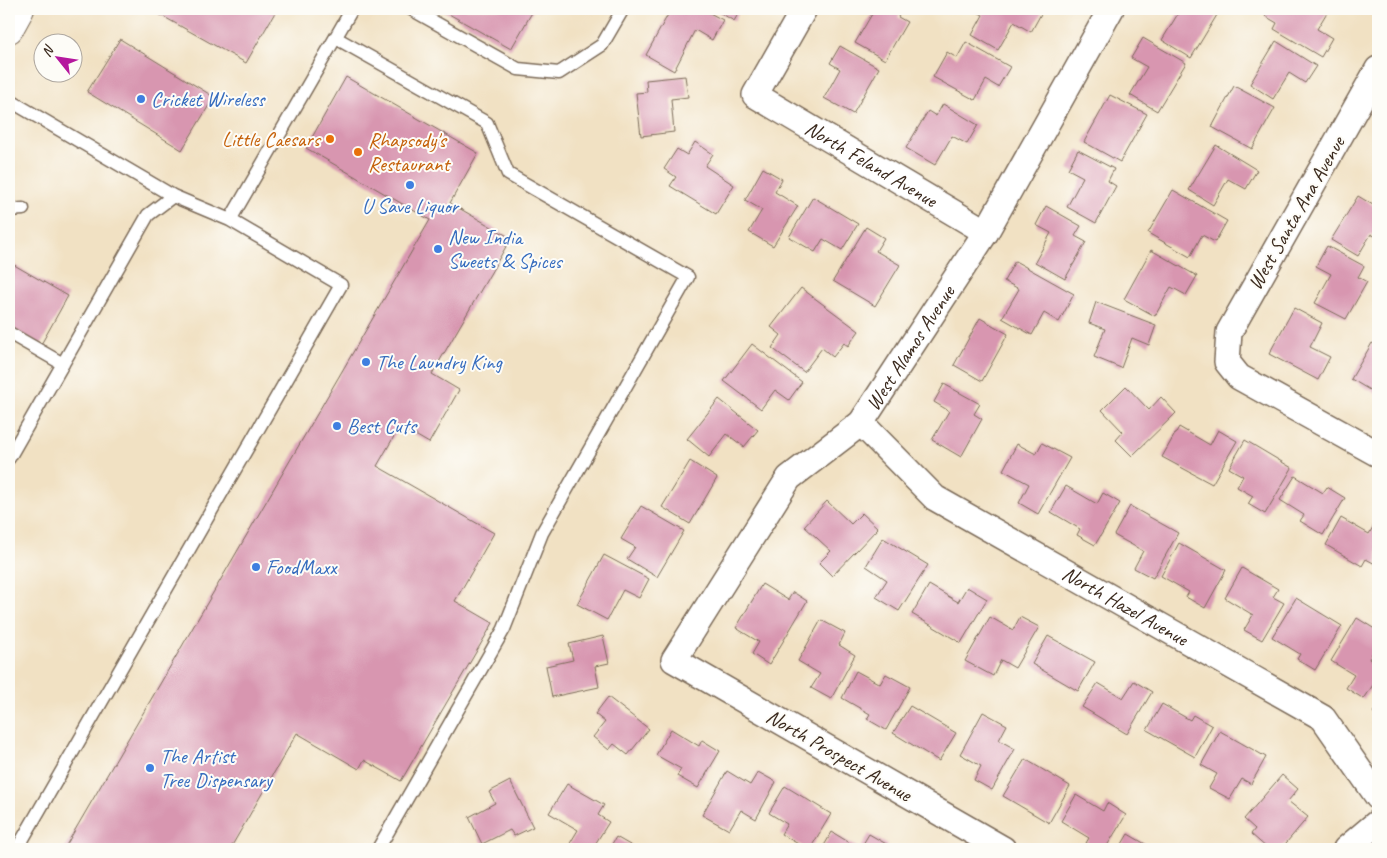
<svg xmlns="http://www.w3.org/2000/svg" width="1387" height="858" font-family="Caveat,sans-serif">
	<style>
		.building { fill: #d896b0 }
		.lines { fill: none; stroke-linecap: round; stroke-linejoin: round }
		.service-casing { stroke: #7b6a58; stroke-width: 15 }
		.minor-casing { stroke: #7b6a58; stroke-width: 28 }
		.primary-casing { stroke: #7b6a58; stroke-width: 30 }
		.service { stroke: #fff; stroke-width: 12 }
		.minor { stroke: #fff; stroke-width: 25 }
		.primary { stroke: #fff; stroke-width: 28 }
		.shop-dot { fill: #3f7fe0; stroke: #fdfcf7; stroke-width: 2 }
		.food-dot { fill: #e8710a; stroke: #fdfcf7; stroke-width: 2 }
		.labels { text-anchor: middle; stroke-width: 4; stroke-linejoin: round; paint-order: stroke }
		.shop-label { font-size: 21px; fill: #366cbe; stroke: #fdfcf7; text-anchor: start }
		.food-label { font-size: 21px; fill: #c56008; stroke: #fdfcf7; text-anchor: end }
		.street-label { font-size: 21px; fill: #3b2a1e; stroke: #fdfcf7 }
	</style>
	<rect width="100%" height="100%" fill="#fdfcf7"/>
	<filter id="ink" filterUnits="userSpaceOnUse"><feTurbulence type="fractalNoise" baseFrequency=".02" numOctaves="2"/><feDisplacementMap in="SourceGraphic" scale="10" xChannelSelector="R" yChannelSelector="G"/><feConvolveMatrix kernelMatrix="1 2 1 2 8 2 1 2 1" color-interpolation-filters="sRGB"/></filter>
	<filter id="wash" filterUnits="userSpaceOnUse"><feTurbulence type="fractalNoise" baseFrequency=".0096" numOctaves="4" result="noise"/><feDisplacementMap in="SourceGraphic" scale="20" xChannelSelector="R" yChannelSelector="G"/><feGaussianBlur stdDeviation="1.12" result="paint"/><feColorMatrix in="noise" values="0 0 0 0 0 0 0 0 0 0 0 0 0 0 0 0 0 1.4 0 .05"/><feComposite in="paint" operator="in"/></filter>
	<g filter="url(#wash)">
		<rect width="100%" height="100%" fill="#f1e1c3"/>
		<g id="blocks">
			<path class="building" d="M150,9H277L246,63Z
				M440,9H534L511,49Z
				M671,9H702L723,20L712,40L695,30L674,71L646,55Z
				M714,9H741L734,21Z
				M863,9H902L898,17L907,22L885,60L855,43L872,14Z
				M972,9H1036L1042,12L1031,32L1014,22L998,50L972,35L983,15Z
				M1174,9L1220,10L1191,58L1162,40L1179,12Z
				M1269,9H1329L1317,29L1332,38L1321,57L1274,29L1277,23L1265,16Z
				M1143,38L1186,63L1157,111L1130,95L1147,67L1131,58Z
				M120,39L214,97L182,150L87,92Z
				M1276,41L1316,66L1305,83L1289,73L1273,99L1250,84Z
				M966,42L1010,67L998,87L986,80L975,100L933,77L947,52L957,58Z
				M840,46L879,68L853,114L824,98L840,69L830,63Z
				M685,76L688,97L671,99L674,132L641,136L636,93L647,92L646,80Z
				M346,77L478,153L450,203L511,238L432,374L459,390L429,443L400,426L377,466L494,533L455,601L493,623L401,781L364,760L359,769L297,733L230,849H64L430,220L306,148Z
				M1234,86L1275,108L1252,149L1212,127Z
				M1110,95L1147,114L1120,162L1084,142Z
				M943,104L978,125L967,144L952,136L935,165L906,148L928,111L936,116Z
				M695,142L713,154L705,166L734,185L716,214L670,186L676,177L664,169L677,149L687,155Z
				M1216,145L1257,170L1246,189L1228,179L1213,205L1189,190Z
				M1078,150L1114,169L1108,181L1116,186L1096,223L1067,207L1083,177L1068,169Z
				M763,168L782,179L775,192L798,206L773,246L749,232L762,210L745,200Z
				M1173,190L1227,221L1215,242L1202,235L1190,257L1148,233Z
				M1358,196L1378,208V238L1371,234L1358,256L1331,240Z
				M813,197L858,224L842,250L823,239L815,252L789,237Z
				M1046,206L1081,226L1075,236L1086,242L1065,279L1035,262L1051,233L1036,225Z
				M866,227L884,238L876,251L900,265L875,306L833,281Z
				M1327,246L1364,266L1358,277L1367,282L1346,319L1315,303L1331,274L1316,266Z
				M1151,250L1197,276L1186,295L1171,287L1155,316L1124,299Z
				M1015,261L1074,294L1059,322L1044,313L1032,335L1002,318L1019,289L1004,281Z
				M9,262L68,296L39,348L9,331Z
				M801,288L859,331L848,346L844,343L833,357L822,348L804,372L772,348L781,335L771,327Z
				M1096,302L1156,325L1149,345L1132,338L1121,368L1094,357L1105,329L1089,323Z
				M1294,308L1322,323L1310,347L1330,357L1318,380L1269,354Z
				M980,318L1008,334L982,381L954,365Z
				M1372,343L1378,346V395L1351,379Z
				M752,344L802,382L789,400L775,390L761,409L724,381Z
				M944,384L980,404L974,414L982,419L961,457L932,440L949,411L934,402Z
				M1126,386L1149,410L1161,397L1176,413L1132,456L1116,440L1123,432L1102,410Z
				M719,399L758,430L744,447L727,434L709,457L687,439Z
				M1179,427L1210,445L1218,430L1237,441L1212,484L1162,457Z
				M1245,440L1292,468L1265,514L1248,504L1253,496L1237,487L1243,476L1229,468Z
				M1042,443L1070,458L1038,514L1019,503L1029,484L1003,470L1017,444L1036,454Z
				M690,461L717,478L690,524L662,507Z
				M1295,476L1323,493L1327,487L1345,498L1323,535L1300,521L1304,515L1280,500Z
				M1066,486L1097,504L1103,493L1120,503L1095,545L1077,535L1080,529L1051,512Z
				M827,501L851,524L862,513L878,528L832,576L819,563L831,551L804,526Z
				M641,506L684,531L657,577L627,559L635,547L621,539Z
				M1130,506L1178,533L1153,578L1134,568L1143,551L1114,535Z
				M1341,518L1369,534L1378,518L1377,565L1366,559L1362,566L1326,545Z
				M883,538L928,565L899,611L876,597L887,580L866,566Z
				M1179,543L1226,570L1205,608L1186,597L1189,592L1161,576Z
				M604,555L649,579L639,598L623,590L607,620L577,604Z
				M1242,568L1278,589L1273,597L1284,603L1262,640L1244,630L1253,615L1225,598Z
				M762,584L788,600L793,592L807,601L769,665L752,654L759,642L736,628Z
				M929,585L958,602L967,587L987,599L961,643L912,614Z
				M1296,598L1342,626L1315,670L1297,659L1300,654L1272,637Z
				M990,617L1013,630L1020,617L1039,627L1015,668L1001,660L993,676L965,661Z
				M1357,618L1378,631V643L1369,659L1378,665V677L1364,699L1346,688L1354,675L1331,661Z
				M821,620L845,633L839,645L855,655L831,699L811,688L820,674L798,661Z
				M603,636L609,663L595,666L599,687L552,697L546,666L573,660L569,644Z
				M1048,636L1095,662L1078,691L1032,664Z
				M856,671L880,684L886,674L910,687L886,730L867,719L870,714L842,698Z
				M1134,681L1152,692L1127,734L1082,707L1098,683L1123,698Z
				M608,697L649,729L628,755L614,744L609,750L593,737L605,722L595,714Z
				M1162,704L1190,720L1193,715L1212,726L1195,757L1147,730Z
				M910,706L956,733L939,761L893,733Z
				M1378,707V718L1373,712Z
				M983,712L1007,725L999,740L1015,749L992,790L974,780L981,766L960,754Z
				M671,729L699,746L702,740L720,751L698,788L677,776L681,769L656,755Z
				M1220,731L1266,757L1251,784L1242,779L1230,799L1209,788L1217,774L1201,765Z
				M1025,759L1070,786L1049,823L1003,796Z
				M727,771L750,785L758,772L776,782L756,819L741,810L729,830L702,815Z
				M1282,775L1298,789L1288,801L1308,817L1281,849H1268L1251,834L1255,829L1244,819Z
				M510,781L533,827L514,836L510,830L482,844L469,817L495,803L489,792Z
				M567,784L604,805L598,815L609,822L592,849H576L569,845L578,830L549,813Z
				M785,786L831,814L810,849H807L781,834L787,824L769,813Z
				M1076,795L1103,811L1107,803L1126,815L1105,849H1097L1086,843L1089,838L1061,821Z
				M832,832L860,849L869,834L888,845L886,849H822Z
				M1128,834L1154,849H1119Z
				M616,837L637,849H609Z"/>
		</g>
	</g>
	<g filter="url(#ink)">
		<use href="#blocks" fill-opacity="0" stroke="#7b6a58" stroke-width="1"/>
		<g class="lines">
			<defs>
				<path id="service" d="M411,9L518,69L559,73L602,45L623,9
					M336,38L487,123L508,174L688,277L542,533L504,629L378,849
					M9,100L173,196L230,220L341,285L17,849
					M9,210L23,209
					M230,220L352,9
					M9,333L63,364
					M9,458L148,215L173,196"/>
				<g id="minor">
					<path id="s1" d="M804,9L755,95L986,232"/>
					<path d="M1378,69L1229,332L1227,362L1239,377L1378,454"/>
					<path id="s2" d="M861,423L935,498L1323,718L1378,797"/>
					<path id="s3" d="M1003,849L674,660L789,478L861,423L986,232L1111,9"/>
					<path d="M1346,849L1378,822"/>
				</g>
				<path id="primary" d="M9,29L20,9"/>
			</defs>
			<use href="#service" class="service-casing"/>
			<use href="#minor" class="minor-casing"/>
			<use href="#primary" class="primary-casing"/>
			<use href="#service" class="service"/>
			<use href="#minor" class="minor"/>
			<use href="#primary" class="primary"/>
		</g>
	</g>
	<g class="shop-dot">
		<circle cx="141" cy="99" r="5"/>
		<circle cx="410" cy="185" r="5"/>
		<circle cx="438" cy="249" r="5"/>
		<circle cx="366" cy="362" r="5"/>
		<circle cx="337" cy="426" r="5"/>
		<circle cx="256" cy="567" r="5"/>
		<circle cx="150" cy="768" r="5"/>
	</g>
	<g class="food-dot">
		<circle cx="330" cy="139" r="5"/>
		<circle cx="358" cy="152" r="5"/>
	</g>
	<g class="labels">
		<g class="shop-label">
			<text x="151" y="106">Cricket Wireless</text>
			<text x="410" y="213" text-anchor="middle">U Save Liquor</text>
			<text x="448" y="244">New India<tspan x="448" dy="24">Sweets &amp; Spices</tspan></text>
			<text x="376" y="369">The Laundry King</text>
			<text x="347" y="433">Best Cuts</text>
			<text x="266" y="574">FoodMaxx</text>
			<text x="160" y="763">The Artist<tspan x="160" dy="24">Tree Dispensary</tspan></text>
		</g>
		<g class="food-label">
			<text x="320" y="146">Little Caesars</text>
			<text x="368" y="147" text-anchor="start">Rhapsody's<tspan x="368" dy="24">Restaurant</tspan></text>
		</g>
		<g class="street-label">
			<text dy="7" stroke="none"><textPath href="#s1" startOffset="234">North Feland Avenue</textPath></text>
			<text transform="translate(1296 213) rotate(-60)" y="7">West Santa Ana Avenue</text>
			<text dy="7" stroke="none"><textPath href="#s3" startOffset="775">West Alamos Avenue</textPath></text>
			<text dy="7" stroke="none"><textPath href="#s2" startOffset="324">North Hazel Avenue</textPath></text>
			<text transform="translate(839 755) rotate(30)" y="7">North Prospect Avenue</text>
		</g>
	</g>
	<rect width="1387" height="858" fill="none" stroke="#fdfcf7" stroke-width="30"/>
	<g transform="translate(58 58) rotate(300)"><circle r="24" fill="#fdfcf7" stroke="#afa8a0"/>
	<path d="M0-4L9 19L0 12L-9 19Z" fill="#b5179e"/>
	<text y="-8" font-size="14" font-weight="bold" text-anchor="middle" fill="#3b2a1e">N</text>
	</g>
</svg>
